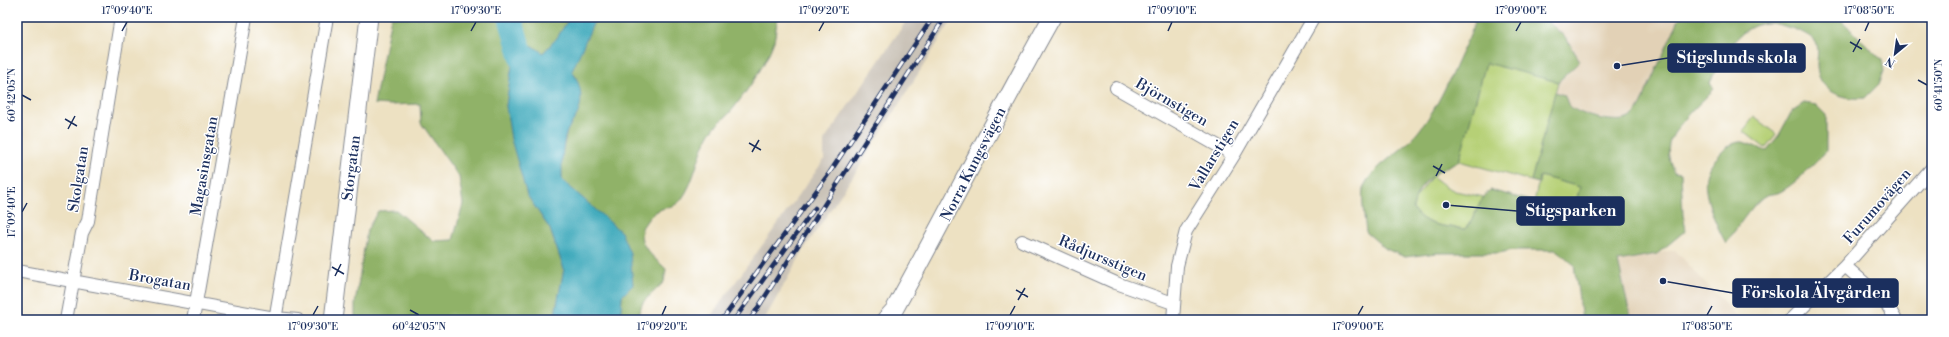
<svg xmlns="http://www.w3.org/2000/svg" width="1949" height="337" font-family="'Libre Bodoni',serif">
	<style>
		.built { fill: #e2d1b6 }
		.industrial { fill: #cac3b8 }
		.green { fill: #b6d076; stroke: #68806a }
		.forest { fill: #90b267; stroke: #567062 }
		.water { fill: #3ca9bb; stroke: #2c6c8c }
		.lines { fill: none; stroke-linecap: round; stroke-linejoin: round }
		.river { stroke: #3ca9bb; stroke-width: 24 }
		.street-casing { stroke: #848890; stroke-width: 14 }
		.secondary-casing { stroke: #848890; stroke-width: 19 }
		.street { stroke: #fff; stroke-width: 12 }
		.secondary { stroke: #fff; stroke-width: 17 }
		.rail-casing { stroke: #1b2f5e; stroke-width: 4.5 }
		.rail { stroke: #fff; stroke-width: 3; stroke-dasharray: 9; stroke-linecap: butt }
		.ticks { fill: none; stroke: #1b2f5e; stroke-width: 1.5 }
		.labels { text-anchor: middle; stroke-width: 3; stroke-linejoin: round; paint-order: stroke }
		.street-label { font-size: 15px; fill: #1b2f5e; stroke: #fff }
		.leader { fill: none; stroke: #1b2f5e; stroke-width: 1.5 }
		.callout-dot { fill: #1b2f5e; stroke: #fff; stroke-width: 1.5 }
		.callout { fill: #1b2f5e; stroke: #1b2f5e; stroke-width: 1.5 }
		.callout-label { font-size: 16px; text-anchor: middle; font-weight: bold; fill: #fff }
		.neatline { fill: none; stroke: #1b2f5e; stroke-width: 1.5 }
		.ticks-label { font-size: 10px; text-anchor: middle; fill: #1b2f5e }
	</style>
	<rect width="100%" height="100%" fill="#fff"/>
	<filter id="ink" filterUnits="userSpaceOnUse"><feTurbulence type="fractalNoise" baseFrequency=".025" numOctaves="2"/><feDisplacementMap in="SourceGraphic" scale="8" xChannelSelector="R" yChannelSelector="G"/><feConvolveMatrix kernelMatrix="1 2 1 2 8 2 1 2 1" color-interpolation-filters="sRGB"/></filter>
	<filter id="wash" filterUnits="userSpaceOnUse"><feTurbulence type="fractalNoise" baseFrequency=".012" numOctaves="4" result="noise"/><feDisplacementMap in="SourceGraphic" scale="16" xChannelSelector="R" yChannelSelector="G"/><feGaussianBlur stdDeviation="0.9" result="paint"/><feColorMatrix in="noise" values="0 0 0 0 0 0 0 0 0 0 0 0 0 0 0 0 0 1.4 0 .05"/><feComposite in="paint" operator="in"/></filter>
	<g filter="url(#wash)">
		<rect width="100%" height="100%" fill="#ede1c2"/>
		<path class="built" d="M1543,17H1680L1646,92L1643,104L1627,119L1615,120L1584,114L1569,105L1564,95L1555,92L1558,82L1571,72L1553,24Z
			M1675,250L1723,302L1739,320H1631L1618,261Z"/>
		<path class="industrial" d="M909,17H954L858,169L806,246L764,320H708L824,160V141Z"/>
		<path class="green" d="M1486,62L1558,82L1531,181L1459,161Z
			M1754,117L1776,134L1765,148L1743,131Z
			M1432,176L1445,186L1455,191L1484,197L1480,202L1473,219L1465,229C1446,226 1425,227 1413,209L1415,199Z
			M1540,176L1580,187L1573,212L1534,202Z"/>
		<path class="forest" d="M391,17H570L557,38L543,53L541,51H510L512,66L506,106L527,195L550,229L564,269L554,320H355V304L367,230L378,211L396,210L433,241L453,240L463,204L459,177L421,123L420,104L389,105L374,104Z
			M596,17H778C776,25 776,33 774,41C765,66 749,88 733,109C727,117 716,124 710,133C698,153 695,182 681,200C672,211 659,203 646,222C645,224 642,227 642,229C637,246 656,259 666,269L664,282L643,302L636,320H620L622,296L591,206L562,180L561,159L567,131L577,114L576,77L571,71Z
			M1475,17H1543L1566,38L1580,61L1558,82L1486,63L1459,161C1436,172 1417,181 1413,209C1425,227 1446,226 1465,229L1473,219L1480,202L1490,190L1573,212L1580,187L1540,176L1539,183L1531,181L1555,92L1564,95C1566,98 1567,102 1568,104C1576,115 1614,124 1627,119C1638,114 1643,103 1646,92L1680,17H1838L1882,60L1884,71L1879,84L1865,98C1842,100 1817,91 1817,64C1817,56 1820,46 1814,40C1808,34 1795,29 1787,27C1779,24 1766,21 1757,25C1734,33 1719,61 1710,83L1714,89C1700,104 1679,121 1670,141C1666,151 1670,163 1674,172L1681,173L1683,215L1686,230L1657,254L1618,261L1631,320H1582L1574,265L1564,256L1556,250H1513L1499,253H1437L1405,257L1386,249L1366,232C1365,221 1360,195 1364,186C1373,167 1398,154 1412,139C1433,116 1446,87 1458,60C1464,46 1473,32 1475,17Z
			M1804,103L1816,105L1826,115V151C1817,162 1793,186 1780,192C1774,195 1769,193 1763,197C1751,206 1735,231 1726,243C1717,228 1700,190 1707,173C1709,165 1716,159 1721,153C1726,147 1735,141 1743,142C1750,144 1759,148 1766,151L1779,135L1792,111Z"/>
		<path class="water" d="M570,17H596L572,71C581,85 584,99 577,115C574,120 570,125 567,131C561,147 562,164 562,180L621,232L630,253L633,285L622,296L620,320H554L564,269L550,229L527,195L511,139L506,106L512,66L510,51C522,45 533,44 543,53L557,38Z"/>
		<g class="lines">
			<path class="river" d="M510,17L528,78"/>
		</g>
	</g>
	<g filter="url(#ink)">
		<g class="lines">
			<defs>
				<path id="street" d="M1116,88L1234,155
					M1022,241L1116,283L1173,303
					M1845,266L1884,300L1896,320
					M17,271L275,318L298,320
					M66,320L82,233L88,221L121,17
					M193,320L246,17
					M275,320L327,17
					M1173,320L1177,266L1186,231L1234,155L1314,17
					M1790,320L1845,266L1932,168"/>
				<path id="secondary" d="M333,320L369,17
					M885,320L894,310C948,213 997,114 1052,17"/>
			</defs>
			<use href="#street" class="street-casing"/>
			<use href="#secondary" class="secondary-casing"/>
			<use href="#street" class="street"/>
			<use href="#secondary" class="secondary"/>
			<defs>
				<path id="rail" d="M722,320L830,172L933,17
					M734,320L815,208
					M750,320L945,17"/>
			</defs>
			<use href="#rail" class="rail-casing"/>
			<use href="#rail" class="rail"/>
		</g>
	</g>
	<path class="ticks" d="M122,31L127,22M471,31L476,22M819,31L824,22M1168,31L1172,22M1516,31L1521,22M1865,31L1869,22M1850,42L1862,49M1853,52L1860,39M1918,80L1927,85M22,95L31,100M65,119L77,126M68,129L75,116M749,143L761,150M752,152L759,140M1433,166L1445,173M1436,176L1442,164M22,212L27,203M332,267L344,274M335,276L341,264M1016,290L1028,297M1018,300L1025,288M410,310L419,315M313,315L318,306M662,315L666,306M1010,315L1015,306M1358,315L1363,306M1707,315L1712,306"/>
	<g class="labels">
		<g class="street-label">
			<text transform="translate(1172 102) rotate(30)" y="5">Björnstigen</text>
			<text transform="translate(1214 155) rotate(-59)" y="5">Vallarstigen</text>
			<text transform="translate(973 164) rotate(-63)" y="5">Norra Kungsvägen</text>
			<text transform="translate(204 166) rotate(-80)" y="5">Magasinsgatan</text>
			<text transform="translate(351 168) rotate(-83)" y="5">Storgatan</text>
			<text transform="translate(78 179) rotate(-81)" y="5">Skolgatan</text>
			<text transform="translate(1877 206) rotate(-49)" y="5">Furumovägen</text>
			<text transform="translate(1103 258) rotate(23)" y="5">Rådjursstigen</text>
			<text transform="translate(160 280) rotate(10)" y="5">Brogatan</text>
		</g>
	</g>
	<path class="leader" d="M1617 66L1668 58M1446 205L1517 211M1663 281L1733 293"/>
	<g class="callout-dot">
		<circle cx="1617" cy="66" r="4"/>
		<circle cx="1446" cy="205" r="4"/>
		<circle cx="1663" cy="281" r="4"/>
	</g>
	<g class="callout">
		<rect x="1668" y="44" width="137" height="28" rx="4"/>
		<rect x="1517" y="197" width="107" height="28" rx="4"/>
		<rect x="1733" y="279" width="165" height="28" rx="4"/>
	</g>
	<g class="callout-label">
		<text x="1737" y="63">Stigslunds skola</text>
		<text x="1571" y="216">Stigsparken</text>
		<text x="1816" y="298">Förskola Älvgården</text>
	</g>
	<rect width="1949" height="337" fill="none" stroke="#fff" stroke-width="44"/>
	<g transform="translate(1895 54) rotate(209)" stroke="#ffffff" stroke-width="3" paint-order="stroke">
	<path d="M0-3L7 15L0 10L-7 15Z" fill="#1b2f5e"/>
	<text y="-6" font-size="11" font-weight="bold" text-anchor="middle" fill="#1b2f5e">N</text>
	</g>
	<rect x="22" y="22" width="1905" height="293" class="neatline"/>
	<g class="ticks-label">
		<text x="127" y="14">17°09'40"E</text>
		<text x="476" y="14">17°09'30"E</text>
		<text x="824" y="14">17°09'20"E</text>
		<text x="1172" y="14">17°09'10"E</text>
		<text x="1521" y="14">17°09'00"E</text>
		<text x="1869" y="14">17°08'50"E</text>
		<text transform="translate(1938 85) rotate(-90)" y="4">60°41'50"N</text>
		<text transform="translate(11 95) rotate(-90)" y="4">60°42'05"N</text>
		<text transform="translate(11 212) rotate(-90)" y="4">17°09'40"E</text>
		<text x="313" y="330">17°09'30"E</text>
		<text x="419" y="330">60°42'05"N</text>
		<text x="662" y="330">17°09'20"E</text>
		<text x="1010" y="330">17°09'10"E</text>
		<text x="1358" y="330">17°09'00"E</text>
		<text x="1707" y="330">17°08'50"E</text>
	</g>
</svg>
